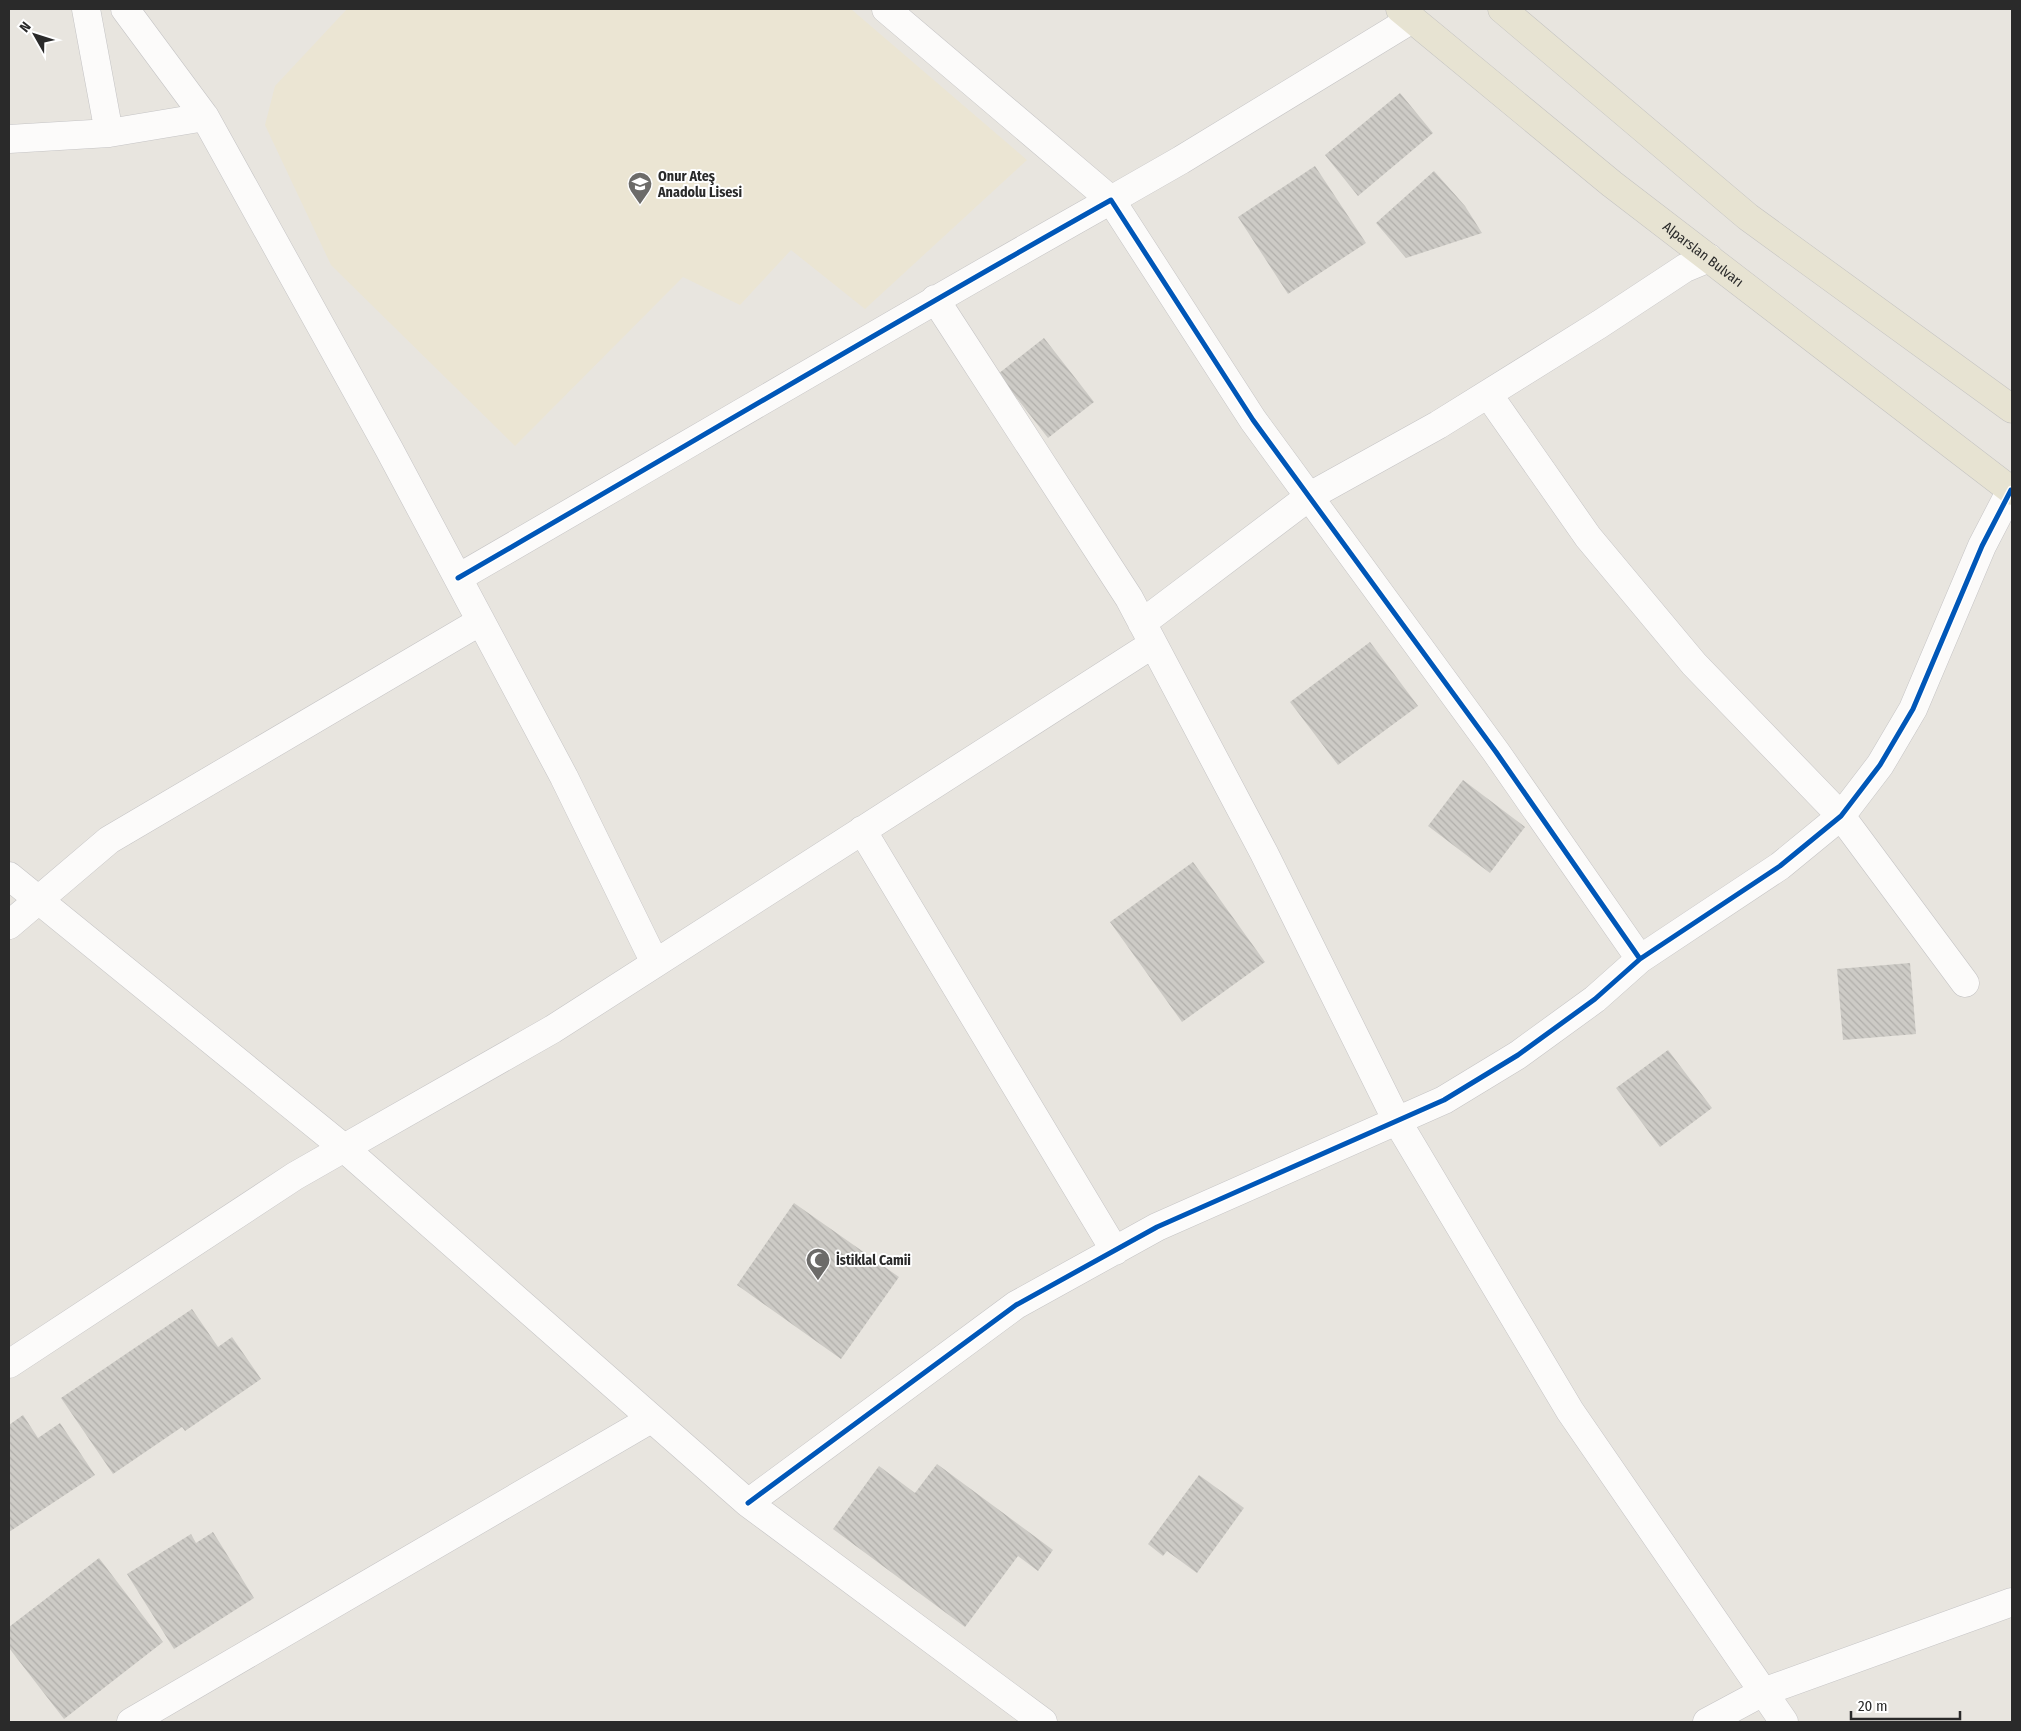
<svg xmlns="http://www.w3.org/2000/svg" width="2021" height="1731" font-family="'Fira Sans Condensed',sans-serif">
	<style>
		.education { fill: #ebe5d3 }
		.building { fill: url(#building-back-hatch) }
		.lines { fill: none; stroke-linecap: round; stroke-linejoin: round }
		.minor-casing { stroke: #c5c4c5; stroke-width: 29 }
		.major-casing { stroke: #c4c3c1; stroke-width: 29 }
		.minor { stroke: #fcfbfa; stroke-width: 28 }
		.major { stroke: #e7e3d2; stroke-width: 28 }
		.cycleway-casing { stroke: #fff; stroke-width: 8 }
		.cycleway { stroke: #0057b8; stroke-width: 5 }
		.labels { text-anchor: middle; stroke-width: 4; stroke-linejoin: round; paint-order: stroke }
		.poi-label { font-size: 14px; font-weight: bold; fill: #2a2a2a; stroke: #fff; text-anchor: start }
		.street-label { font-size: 14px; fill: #2a2a2a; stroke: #fff }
	</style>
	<defs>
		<pattern id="building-back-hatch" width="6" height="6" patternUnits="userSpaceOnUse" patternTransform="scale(1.25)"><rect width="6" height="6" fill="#cdcbc6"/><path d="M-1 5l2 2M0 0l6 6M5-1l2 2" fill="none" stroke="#b0aeaa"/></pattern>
	</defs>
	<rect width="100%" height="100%" fill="#e8e5df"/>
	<path class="education" d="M347,9H851L1027,160L865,309L791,250L740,305L683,277L515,446L331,265L265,125L275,86Z"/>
	<path class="building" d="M1400,93L1433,133L1358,196L1325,155Z
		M1315,166L1366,243L1288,294L1238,217Z
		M1434,171L1465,206L1482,233L1406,258L1376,223Z
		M1044,338L1094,402L1048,438L998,374Z
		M1370,642L1418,706L1338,765L1290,702Z
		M1463,780L1525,827L1490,873L1428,826Z
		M1193,862L1265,962L1182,1022L1110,922Z
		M1910,963L1916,1034L1843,1040L1837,969Z
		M1668,1050L1712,1108L1660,1147L1616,1088Z
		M794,1203L899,1277L841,1359L737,1285Z
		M192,1309L218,1347L232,1337L261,1379L185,1431L182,1427L113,1474L61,1398Z
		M23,1415L38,1438L60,1423L95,1475L9,1532V1425Z
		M937,1464L1053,1550L1038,1571L1018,1556L965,1627L833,1529L879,1466L915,1493Z
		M1199,1475L1244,1508L1197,1573L1167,1551L1163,1556L1148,1544Z
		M213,1532L254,1598L174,1649L127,1574L191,1534L196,1543Z
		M99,1558L163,1642L64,1719L9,1648V1627Z"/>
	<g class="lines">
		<defs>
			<path id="minor" d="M86,9L109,133
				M125,9L205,117L389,449L564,777L655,963
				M886,9L1111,200L1181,160L1412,19
				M9,139L109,133L205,117
				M935,299L1129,598L1264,853L1397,1121L1570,1411L1784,1722
				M1488,394L1588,537L1694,664L1841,816L1965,983
				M458,578C676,452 892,323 1111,200L1253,420L1496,752L1640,959
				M1142,623L1310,496L1438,425L1600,324L1685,268L1709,258
				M862,830L1115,1251
				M9,876L344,1148L748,1503L1043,1722
				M9,925L109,840L481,621
				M9,1364L295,1176L553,1029L1153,644
				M748,1503L1016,1305L1157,1227L1444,1100L1518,1055L1595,999L1640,959L1780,866L1841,816L1880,765L1913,709L1982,546L2011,490
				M131,1722L651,1419
				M1707,1722L1763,1692L2012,1602"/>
			<g id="major">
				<path id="s1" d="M1400,9L1612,184L2012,491"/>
				<path d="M1502,9L1748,217L2012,409"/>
			</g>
		</defs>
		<use href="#minor" class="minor-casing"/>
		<use href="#major" class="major-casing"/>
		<use href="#minor" class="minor"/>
		<use href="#major" class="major"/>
		<defs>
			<path id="cycleway" d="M458,578C676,452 892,323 1111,200L1253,420L1496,752L1640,959
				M748,1503L1016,1305L1157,1227L1444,1100L1518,1055L1595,999L1640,959L1780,866L1841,816L1880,765L1913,709L1982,546L2011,490"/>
		</defs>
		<use href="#cycleway" class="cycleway-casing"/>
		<use href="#cycleway" class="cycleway"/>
	</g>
	<defs>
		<symbol id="school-pin" viewBox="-11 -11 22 30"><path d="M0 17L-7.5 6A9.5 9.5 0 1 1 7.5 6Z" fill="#6c6b69" stroke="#fff"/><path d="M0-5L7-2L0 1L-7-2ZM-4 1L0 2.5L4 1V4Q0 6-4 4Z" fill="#fff"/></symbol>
		<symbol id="mosque-pin" viewBox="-11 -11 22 30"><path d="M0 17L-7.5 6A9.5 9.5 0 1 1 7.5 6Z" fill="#6c6b69" stroke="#fff"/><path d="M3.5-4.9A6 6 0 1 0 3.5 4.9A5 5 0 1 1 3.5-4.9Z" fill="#fff"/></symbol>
	</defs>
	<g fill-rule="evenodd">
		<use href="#school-pin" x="626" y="170" width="28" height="38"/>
		<use href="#mosque-pin" x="804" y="1246" width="28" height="38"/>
	</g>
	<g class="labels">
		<g class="poi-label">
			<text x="658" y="181">Onur Ateş<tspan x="658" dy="16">Anadolu Lisesi</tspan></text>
			<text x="836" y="1265">İstiklal Camii</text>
		</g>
		<g class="street-label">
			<text dy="5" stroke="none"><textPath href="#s1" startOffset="390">Alparslan Bulvarı</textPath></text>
		</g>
	</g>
	<rect width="2021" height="1731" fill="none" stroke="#2a2a2a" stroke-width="20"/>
	<g transform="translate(35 35) rotate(309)" stroke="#ffffff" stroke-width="4" paint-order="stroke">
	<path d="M0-4L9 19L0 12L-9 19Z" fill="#2a2a2a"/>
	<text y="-8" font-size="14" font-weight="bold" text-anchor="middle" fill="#2a2a2a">N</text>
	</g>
	<path d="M1851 1711v8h109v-8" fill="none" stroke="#2a2a2a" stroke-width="2.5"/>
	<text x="1858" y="1711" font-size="15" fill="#2a2a2a" stroke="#ffffff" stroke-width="4" paint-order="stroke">20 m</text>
</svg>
